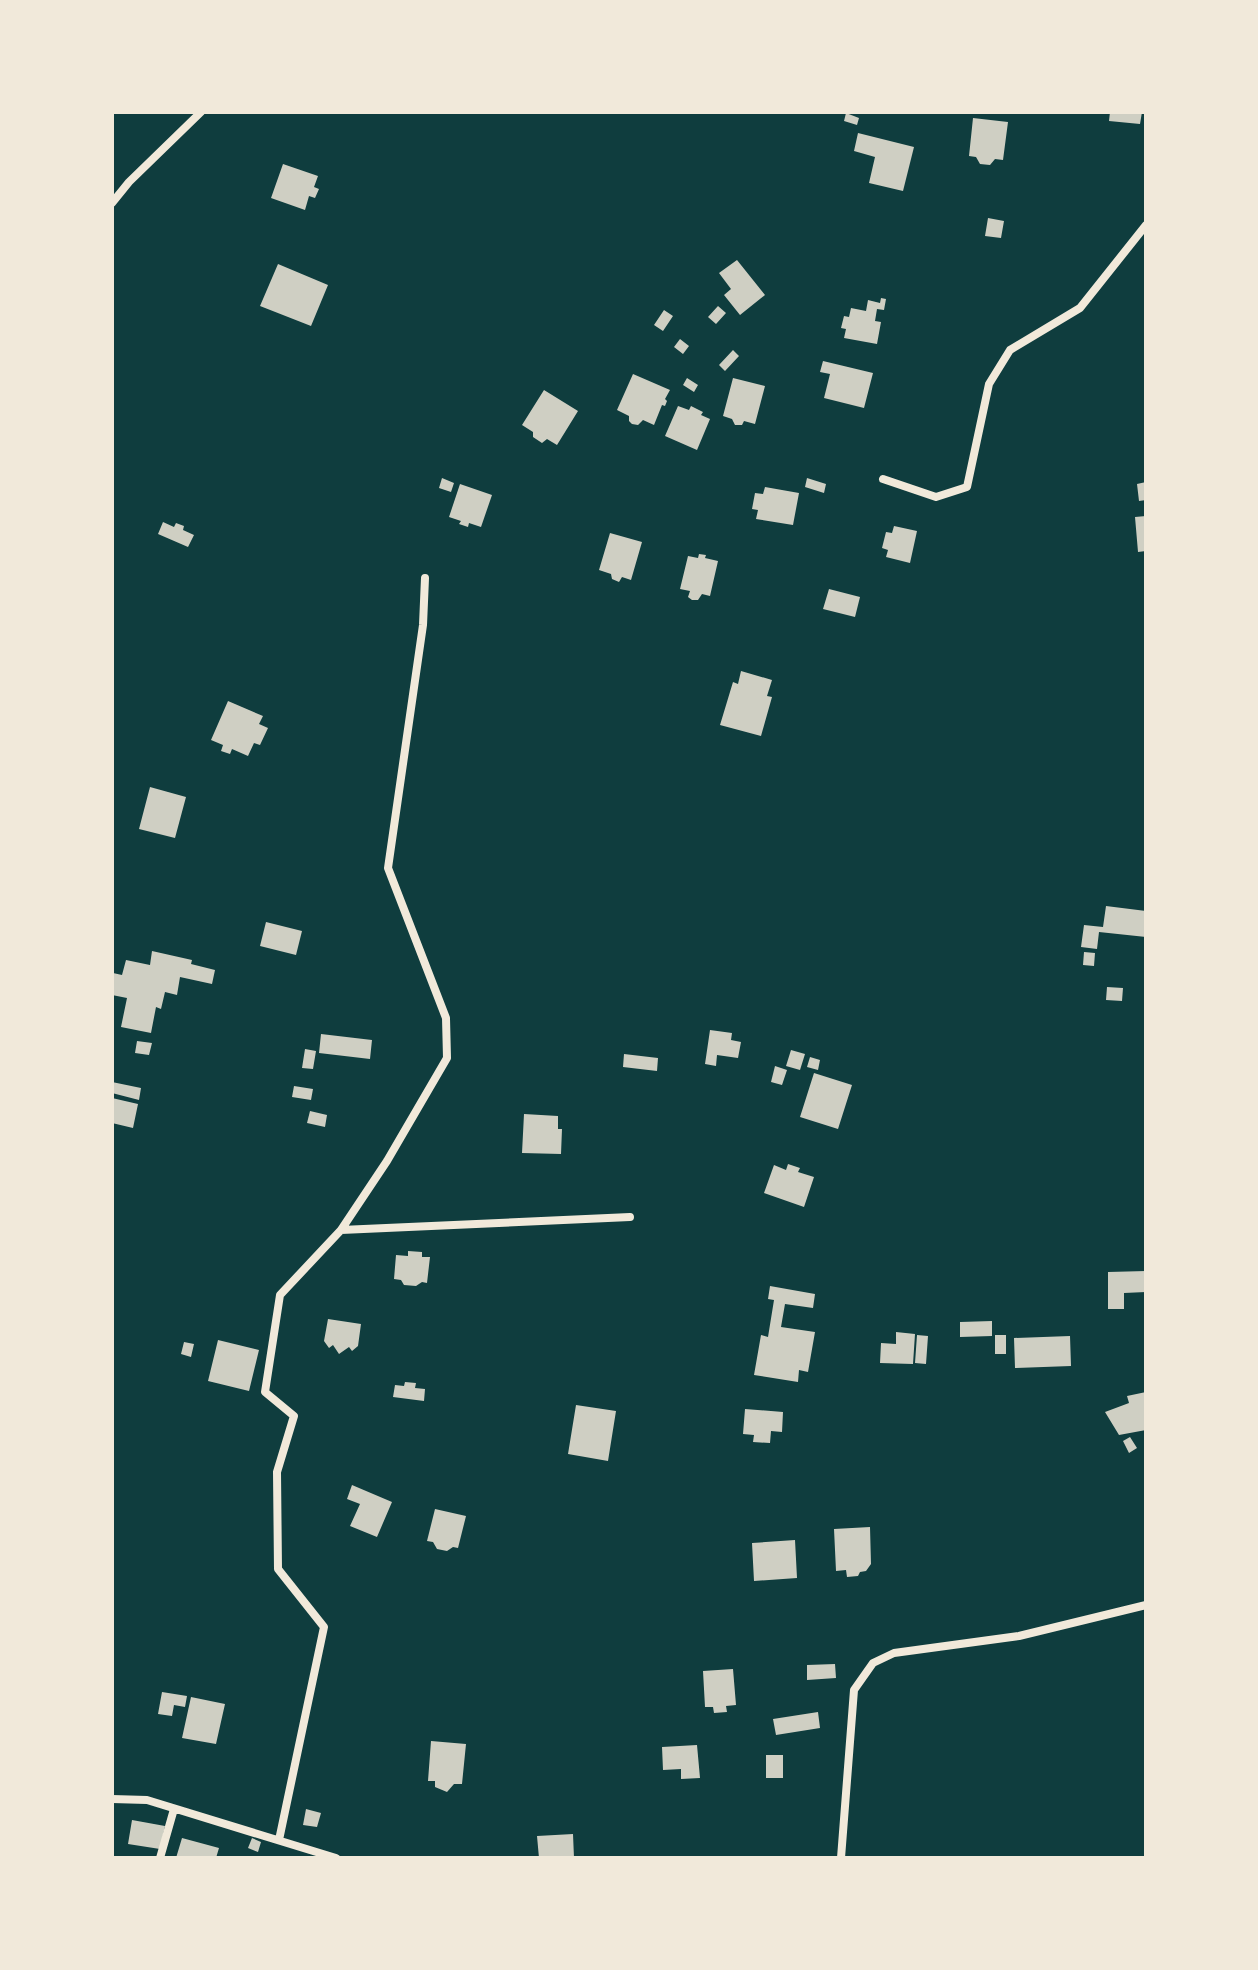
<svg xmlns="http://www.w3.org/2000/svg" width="1258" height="1970" font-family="Signika,sans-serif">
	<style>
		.building { fill: #cfcfc3 }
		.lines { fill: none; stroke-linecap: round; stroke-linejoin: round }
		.minor { stroke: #f1e9da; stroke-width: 8 }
	</style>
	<rect width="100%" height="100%" fill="#0f3d3e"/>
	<path class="building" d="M1110,112H1142L1140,124L1109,121Z
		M846,113L859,118L857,125L844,121Z
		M973,118L1008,122L1003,160L995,159L990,165L980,164L976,157L969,156Z
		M858,133L914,147L903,191L869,183L875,157L854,151Z
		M283,164L318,176L314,187L319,189L315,198L309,196L305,210L271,198Z
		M988,218L1004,221L1001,238L985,236Z
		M737,260L765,295L740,315L724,295L731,289L719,273Z
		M278,264L328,285L311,326L260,306Z
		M881,298L886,299L884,310L877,309L875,321L881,322L877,344L844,338L846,329L841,328L844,316L849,317L851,308L866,311L868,300L880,303Z
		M718,306L726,313L716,324L708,317Z
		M664,310L673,316L663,331L654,325Z
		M680,339L689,346L683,354L674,347Z
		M733,350L739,356L725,371L719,365Z
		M823,361L873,373L864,408L824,398L830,374L820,372Z
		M633,374L670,390L665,399L667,401L665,406L662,405L654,425L643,420L638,425L632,424L629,421V416L617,410Z
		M687,378L698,385L694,392L683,385Z
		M733,378L765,386L755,424L744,421L742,425H735L732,419L723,416Z
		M544,390L578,411L557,445L547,439L542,443L533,437V432L522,425Z
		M678,406L689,410L691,406L703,412L701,415L710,419L697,450L665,436Z
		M442,478L454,483L451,492L439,488Z
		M807,478L826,484L824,493L805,487Z
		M1146,482V500L1139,501L1137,484Z
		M460,484L492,495L481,527L469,523L468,527L459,524L461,521L449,517Z
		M765,487L799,493L793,525L756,519L758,510L752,509L755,493L763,494Z
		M1146,516V551L1138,552L1135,517Z
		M163,522L174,527L176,523L184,526L183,530L194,535L188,547L158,534Z
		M894,526L917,531L910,563L886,557L888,550L882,548L886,532L892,533Z
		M610,533L642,542L631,580L622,577L619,582L612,579L611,574L599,570Z
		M699,554L706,555L705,558L718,561L710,596L702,594L698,600H692L688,597L690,591L680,589L688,556L698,558Z
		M829,589L860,597L855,617L823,609Z
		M741,671L772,680L767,696L772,697L761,736L720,725L733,682L738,684Z
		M228,701L263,716L259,724L268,728L260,745L254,743L248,756L232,749L230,754L221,751L223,745L211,740Z
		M150,787L186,797L175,838L139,829Z
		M1106,906L1146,911V937L1099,932L1097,949L1081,947L1084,925L1103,927Z
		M266,922L302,931L296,955L260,946Z
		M152,951L192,960L191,964L215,970L212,984L180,977L177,995L165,992L161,1009L156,1007L151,1033L121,1027L127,998L112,995L113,973L122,975L126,960L150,965Z
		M1084,952L1095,953L1094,966L1083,965Z
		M1107,987L1123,988L1122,1001L1106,1000Z
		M710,1030L732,1033L731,1040L741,1042L738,1058L717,1055L716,1066L705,1064Z
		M321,1034L372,1040L370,1059L319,1053Z
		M137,1041L152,1043L149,1055L135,1053Z
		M305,1049L316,1051L313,1069L302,1068Z
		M791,1050L805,1054L800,1070L786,1066Z
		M624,1054L658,1058L657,1071L623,1067Z
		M810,1057L820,1060L818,1070L807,1067Z
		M775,1066L787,1070L782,1085L771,1082Z
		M814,1073L852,1085L838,1129L800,1117Z
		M112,1082L141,1088L139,1100L112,1093Z
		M294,1086L313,1089L311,1100L292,1097Z
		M112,1098L138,1104L133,1128L112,1123Z
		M310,1111L327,1115L325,1127L307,1123Z
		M524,1114L558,1116V1129H562L561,1154L522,1153Z
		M788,1164L800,1168L798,1172L814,1177L804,1207L764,1193L774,1165L786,1170Z
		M408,1251L422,1252V1257H430L427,1283L422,1282L416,1286L404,1285L401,1280L394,1279L396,1255L408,1256Z
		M1146,1271V1292L1124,1293V1309H1108V1272Z
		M770,1286L815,1294L813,1308L785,1304L781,1327L815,1332L808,1372L799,1370L798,1382L754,1375L761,1335L768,1337L774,1300L768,1299Z
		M328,1319L361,1324L358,1346L352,1351L349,1347L339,1354L333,1345L329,1348L324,1341Z
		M992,1321V1336L960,1337V1322Z
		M896,1332L915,1334L913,1364L880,1363L881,1343L896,1344Z
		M917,1335L928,1336L926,1364L915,1363Z
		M995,1335H1006V1354H995Z
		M1070,1336L1071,1366L1015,1368L1014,1338Z
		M218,1340L259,1350L249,1391L208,1381Z
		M184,1342L194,1344L191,1357L181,1354Z
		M405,1382L416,1383L415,1388L425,1389L424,1401L393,1397L395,1385L404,1386Z
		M1146,1392V1430L1119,1435L1105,1412L1129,1403L1127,1396Z
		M576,1405L616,1411L608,1461L568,1454Z
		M745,1409L783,1412L782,1432L771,1431L770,1443L753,1442L754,1435L743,1434Z
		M1130,1437L1137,1448L1129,1453L1123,1441Z
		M352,1485L392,1502L377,1537L350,1526L360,1504L347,1499Z
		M435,1509L466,1516L458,1548L453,1547L447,1551L437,1549L433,1542L427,1541Z
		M870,1527L871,1564L866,1571L860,1572L858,1576L847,1577L846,1570L836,1571L834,1529Z
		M795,1540L797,1578L754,1581L752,1543Z
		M835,1664L836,1678L807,1680V1665Z
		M733,1669L736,1705L726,1706L727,1712L714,1713L713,1707H705L703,1671Z
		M162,1692L187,1696L185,1707L174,1705L172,1716L158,1714Z
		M191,1697L225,1704L216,1744L182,1738Z
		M818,1712L820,1728L776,1735L773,1719Z
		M431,1741L466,1744L462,1784H454L447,1792L435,1787V1781H428Z
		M697,1745L700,1778L681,1779V1769L663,1770L662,1747Z
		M766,1755H783V1778H766Z
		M306,1809L321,1813L317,1827L303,1825Z
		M132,1820L165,1826L160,1849L128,1844Z
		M573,1834L574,1858H539L537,1836Z
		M182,1838L219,1848L216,1858H176Z
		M252,1838L261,1842L258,1852L248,1848Z"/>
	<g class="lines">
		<path class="minor" d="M112,203L129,182L201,112
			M883,479L936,497L967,487L989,384L1010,350L1080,308L1146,225
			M341,1230L387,1161L447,1058L446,1018L388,868L423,625L425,578
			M112,1799L147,1800L336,1858
			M279,1840L324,1627L278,1569L277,1472L294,1416L265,1392L280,1295L341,1230L630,1217
			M160,1858L174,1809
			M841,1858L854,1690L873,1663L894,1653L1019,1636L1146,1605"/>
	</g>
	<rect width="1258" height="1970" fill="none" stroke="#f1e9da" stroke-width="228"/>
</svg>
